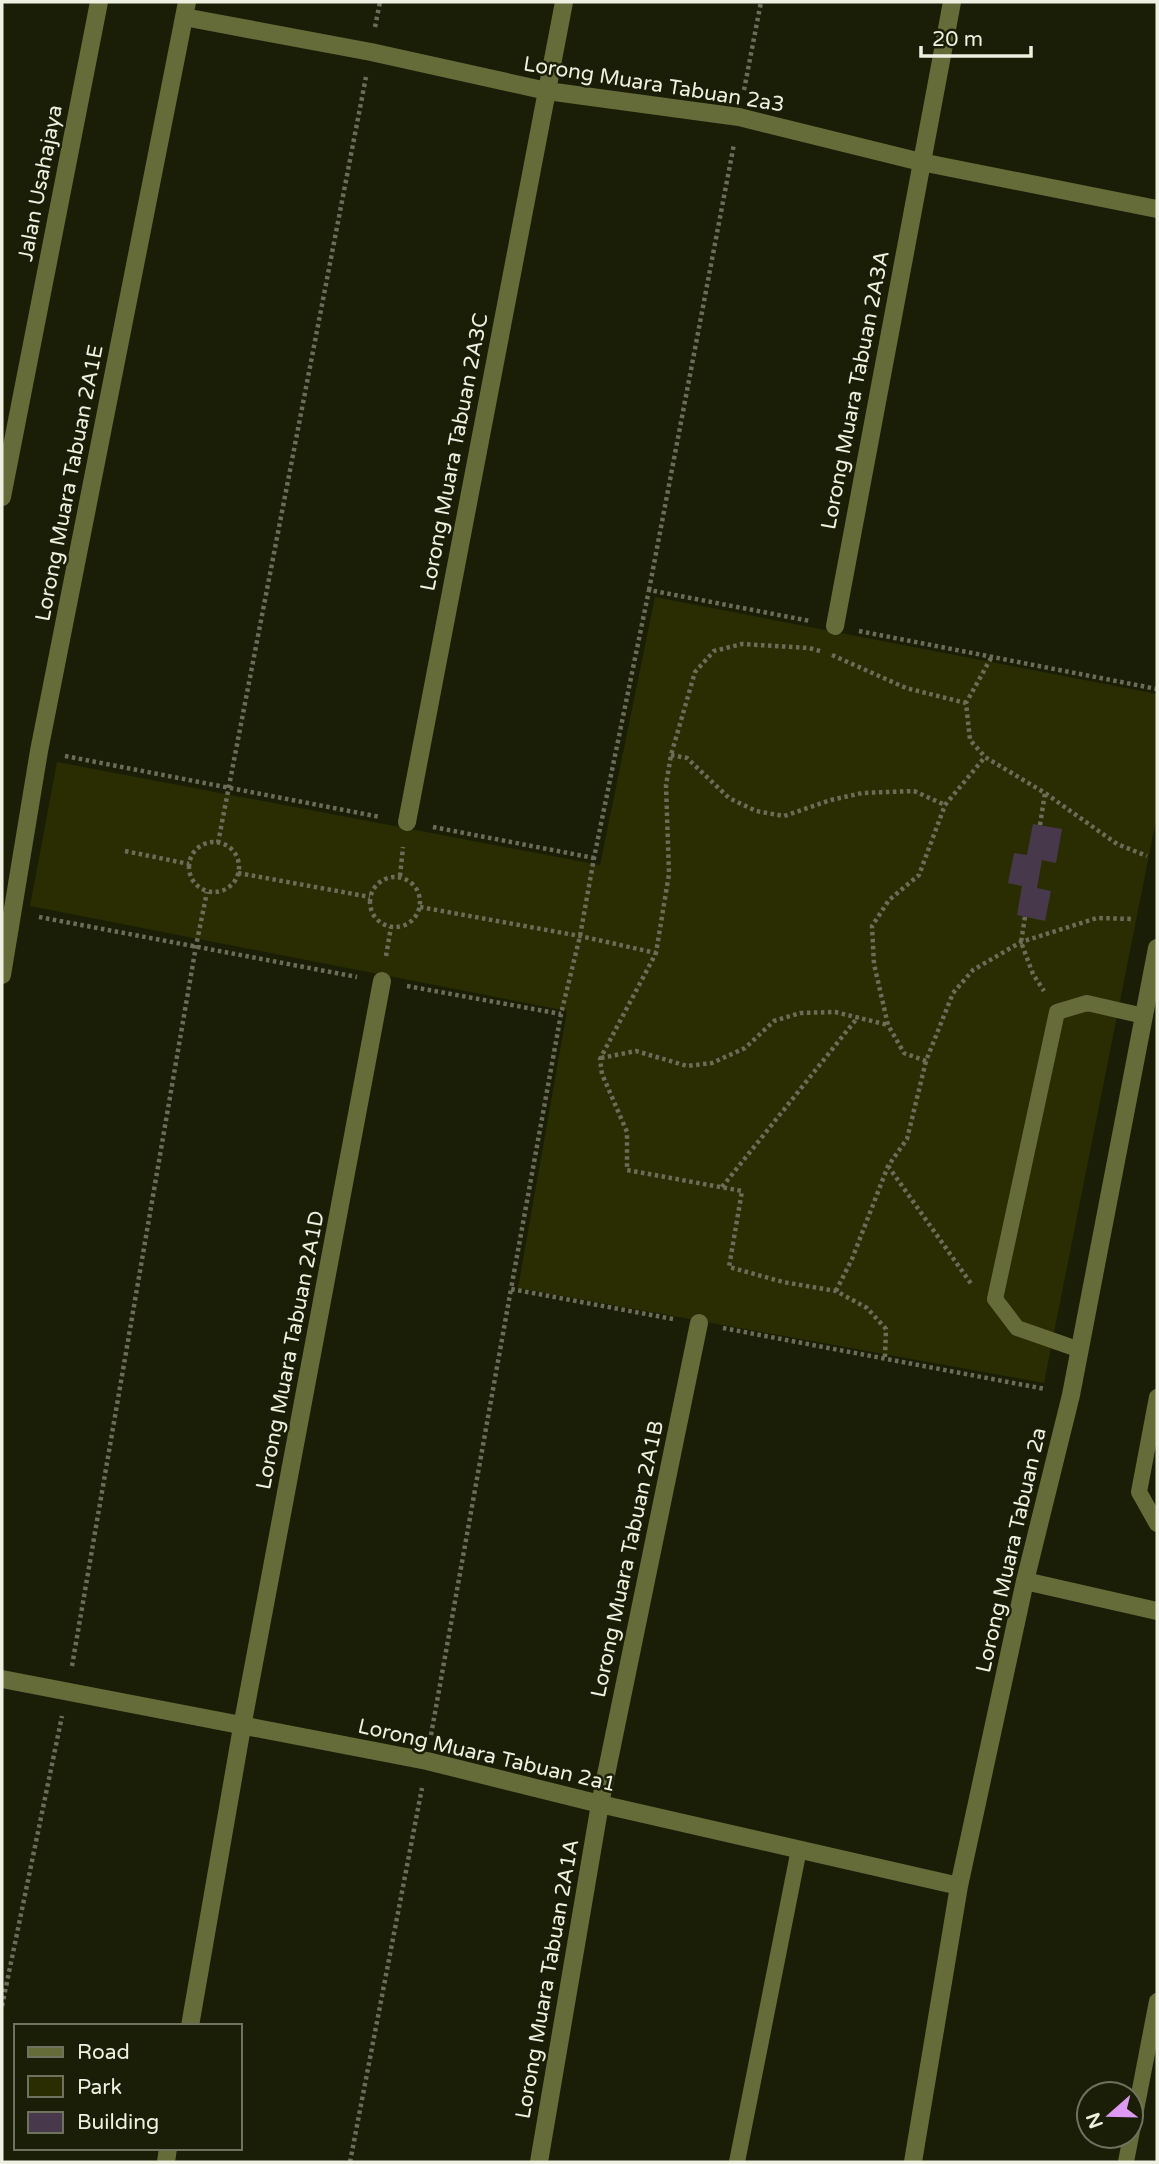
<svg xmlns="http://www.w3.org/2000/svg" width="1159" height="2164" font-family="'Varela Round',sans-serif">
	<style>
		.green { fill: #292d01 }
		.building { fill: #47384c }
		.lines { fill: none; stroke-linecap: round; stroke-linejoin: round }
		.path { stroke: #6b6d59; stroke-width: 4.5; stroke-dasharray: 3.5 3.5; stroke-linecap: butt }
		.lane { stroke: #656c39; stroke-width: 16 }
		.street { stroke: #656c39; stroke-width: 18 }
		.labels { text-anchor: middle; stroke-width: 5; stroke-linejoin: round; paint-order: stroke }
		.street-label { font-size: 21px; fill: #eef0e2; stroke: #1b1e06 }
	</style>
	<rect width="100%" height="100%" fill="#1b1e06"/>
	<path class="green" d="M655,597L1157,694V815L1044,1383L518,1288L567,1011L30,906L57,762L600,865Z"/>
	<path class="building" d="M1033,824L1062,829L1056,863L1042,860L1037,888L1051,891L1045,921L1017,915L1022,886L1008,883L1014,853L1027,855Z"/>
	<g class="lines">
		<path class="path" d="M375,27L380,2
			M744,90L761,2
			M649,590L734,144
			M859,631L1157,689
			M820,651L809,648L742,644L714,651L695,672L671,755L666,785L669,874L656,953L600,1059L602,1074L627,1132V1170L742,1191L729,1267L783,1282L836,1291L867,1308L886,1329L885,1357
			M832,655L906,688L966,703
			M991,658L966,703L970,740L985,757L1045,793L1117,844L1147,856
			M671,755L687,758L729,798L756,811L784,816L831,800L862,793L914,791L945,805
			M65,756L380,817
			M1040,825L1045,793
			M433,827L594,858
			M189 867a25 25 0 1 1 50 0a25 25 0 1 1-50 0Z
			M218,843L366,77
			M125,851L189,864
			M238,873L370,897
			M400,876L403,847
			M370 902a25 25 0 1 1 50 0a25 25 0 1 1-50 0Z
			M420,907L580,936L656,953
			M39,917L357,977
			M1025,917L1021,942L1033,974L1044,991
			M386,956L391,927
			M407,986L561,1014
			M601,1058L636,1051L687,1066L712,1063L745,1048L774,1021L800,1013L835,1012L888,1025
			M926,1061L904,1053L888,1025L874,964L872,926L889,900L919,875L945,805L985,757
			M888,1166L972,1285
			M722,1187L858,1017
			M836,1291L852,1259L888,1166L907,1139L926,1061L953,993L973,970L1021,942L1097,918L1132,919
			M673,1319L511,1289L561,1014L580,936L594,858L649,590L810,621
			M723,1328L1045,1389
			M72,1666L196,946L207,892
			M431,1735L511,1289
			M2,2006L62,1716
			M350,2162L422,1788"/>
		<path class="lane" d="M1080,1350L1017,1328L995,1299L1057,1012L1087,1003L1144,1016
			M1157,1397L1139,1492L1157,1524
			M737,2162L799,1849
			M1126,2162L1157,2001"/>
		<path class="street" d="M184,17L371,52L547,91L739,117L921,162L1157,209
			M2,497L99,2
			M835,626L952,2
			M407,822L564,2
			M2,975L39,751L187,2
			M1025,1581L1157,1611
			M2,1679L427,1761L600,1804L959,1886
			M190,2026L242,1727L382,981
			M166,2162L168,2148
			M539,2162L600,1804L699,1323
			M913,2162L959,1886L1025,1581L1071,1395L1157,948"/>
	</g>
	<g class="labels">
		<g class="street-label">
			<text transform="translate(654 84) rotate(9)" y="7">Lorong Muara Tabuan 2a3</text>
			<text transform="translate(40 183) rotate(-79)" y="7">Jalan Usahajaya</text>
			<text transform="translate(855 390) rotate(-79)" y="7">Lorong Muara Tabuan 2A3A</text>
			<text transform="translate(454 452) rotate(-79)" y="7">Lorong Muara Tabuan 2A3C</text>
			<text transform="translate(69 483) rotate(-79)" y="7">Lorong Muara Tabuan 2A1E</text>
			<text transform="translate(290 1350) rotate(-79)" y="7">Lorong Muara Tabuan 2A1D</text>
			<text transform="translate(1011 1550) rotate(-77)" y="7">Lorong Muara Tabuan 2a</text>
			<text transform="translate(627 1559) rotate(-78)" y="7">Lorong Muara Tabuan 2A1B</text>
			<text transform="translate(487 1755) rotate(13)" y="7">Lorong Muara Tabuan 2a1</text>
			<text transform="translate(547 1979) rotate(-80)" y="7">Lorong Muara Tabuan 2A1A</text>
		</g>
	</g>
	<rect width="1159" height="2164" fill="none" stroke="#eef0e2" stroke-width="7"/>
	<rect x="14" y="2024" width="228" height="126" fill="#1b1e06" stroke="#6f725e" stroke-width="2"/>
	<rect x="28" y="2047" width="35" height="10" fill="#656c39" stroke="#6f725e" stroke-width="2"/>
	<text x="77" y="2059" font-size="21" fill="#eef0e2">Road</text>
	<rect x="28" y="2076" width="35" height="21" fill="#292d01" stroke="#6f725e" stroke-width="2"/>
	<text x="77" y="2094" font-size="21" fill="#eef0e2">Park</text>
	<rect x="28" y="2112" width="35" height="21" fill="#47384c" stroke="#6f725e" stroke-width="2"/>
	<text x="77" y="2129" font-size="21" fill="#eef0e2">Building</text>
	<g transform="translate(1110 2115) rotate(250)"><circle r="33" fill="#1b1e06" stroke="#6f725e" stroke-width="2"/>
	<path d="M0-5L12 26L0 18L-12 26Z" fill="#dd99f3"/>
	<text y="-10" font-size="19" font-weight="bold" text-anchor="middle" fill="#eef0e2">N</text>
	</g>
	<path d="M921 46v10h110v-10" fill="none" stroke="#eef0e2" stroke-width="3.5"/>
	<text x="932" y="46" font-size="21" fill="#eef0e2" stroke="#1b1e06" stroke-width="5" paint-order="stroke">20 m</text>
</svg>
